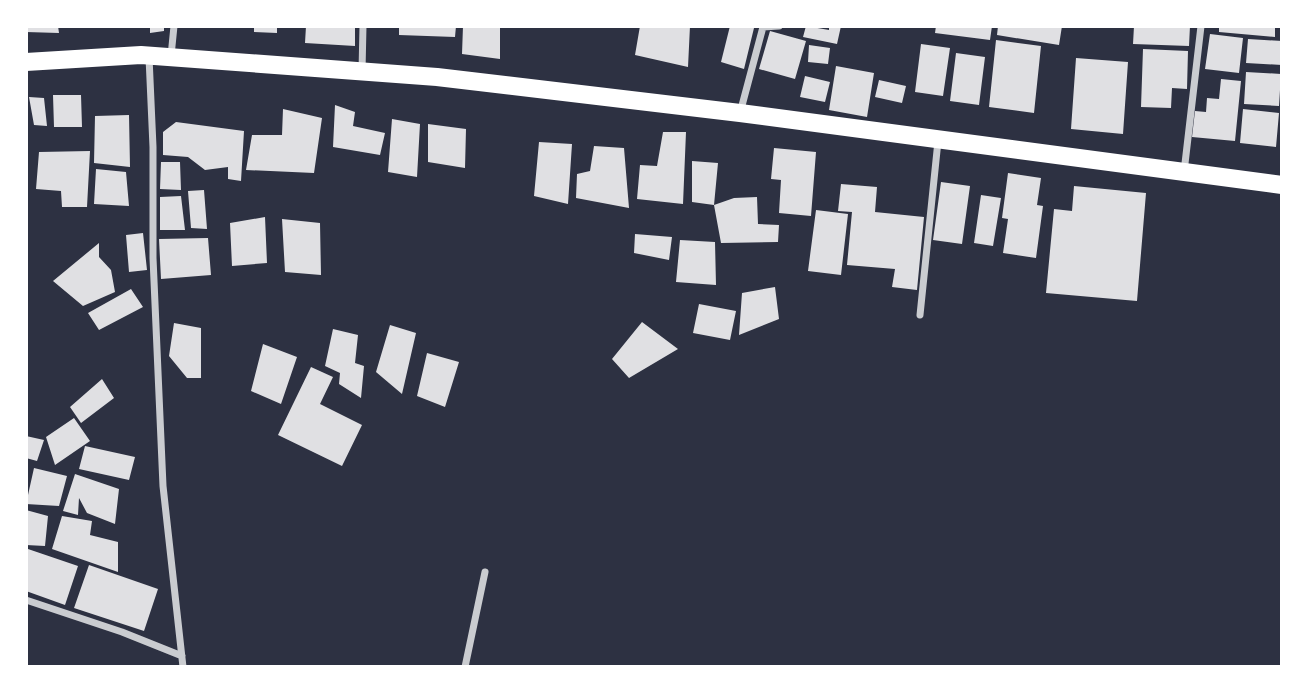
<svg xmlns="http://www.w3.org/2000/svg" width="1308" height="693" font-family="Signika,sans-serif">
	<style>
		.building { fill: #e0e0e3 }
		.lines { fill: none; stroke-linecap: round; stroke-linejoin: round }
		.minor { stroke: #caccd0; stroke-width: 7 }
		.primary { stroke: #fff; stroke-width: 18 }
	</style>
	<rect width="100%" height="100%" fill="#2d3142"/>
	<path class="building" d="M26,26H58L59,33L26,32Z
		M150,26H164V31L150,33Z
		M254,26H277V33L254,32Z
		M306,26H355V46L305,43Z
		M399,26H456L455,37L399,35Z
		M463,26H500V59L462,54Z
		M640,26H690L688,67L635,55Z
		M730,26L754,28L744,69L721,62Z
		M806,26L829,30V26H841L837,44L803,37Z
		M936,26H992L990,40L935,33Z
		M998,26H1062L1059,45L997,35Z
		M1134,26H1190L1189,46L1133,44Z
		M1219,26H1275V37L1219,32Z
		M770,31L806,41L795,79L759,69Z
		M1210,34L1243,38L1239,73L1205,69Z
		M1248,39L1282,41V65L1246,63Z
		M996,40L1041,46L1034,113L989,107Z
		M921,44L950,48L943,96L915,92Z
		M809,45L830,48L828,64L808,62Z
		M1143,49L1188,51L1187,89L1172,88L1171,108L1141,107Z
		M956,53L985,57L979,105L950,101Z
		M1076,58L1128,62L1123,134L1071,129Z
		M836,66L874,73L867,117L829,110Z
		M1246,72L1281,74L1279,106L1244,104Z
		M805,76L830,82L825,102L800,97Z
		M1221,79L1241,81L1235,141L1192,137L1195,111L1206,112L1207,98L1219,99Z
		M879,80L906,86L902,103L875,97Z
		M53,95H81L82,127H54Z
		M29,97L44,98L47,126L34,125Z
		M335,105L355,112L353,126L385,133L380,155L333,147Z
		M283,109L322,118L314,173L246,170L252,135H282Z
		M1243,109L1279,113L1276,147L1240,143Z
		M129,115L130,167L94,163L95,116Z
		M392,119L420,124L417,177L388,172Z
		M176,122L244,131L241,181L228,179V167L205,170L188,157L163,155V132Z
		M428,124L466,129L465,168L428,162Z
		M663,132H686L683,204L637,199L640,165L657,166Z
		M539,142L572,144L568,204L534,196Z
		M594,146L624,148L629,208L576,198L577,174L590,171Z
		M774,148L816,152L811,216L779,213L781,180L771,179Z
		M90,151L87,207H62L61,191L36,189L39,152Z
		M692,161L718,163L714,205L692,202Z
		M161,162H180L181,190L160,189Z
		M96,169L126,172L129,206L94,204Z
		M1008,173L1041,178L1037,205L1043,206L1036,258L1003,253L1008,219L1002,218Z
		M941,182L970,186L962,244L933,240Z
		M841,184L877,187L875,212L924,217L917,290L892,287L895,269L847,265L852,212L838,211Z
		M1074,186L1146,193L1137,301L1046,293L1054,209L1072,211Z
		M204,190L207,229L191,228L188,191Z
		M981,195L1001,198L993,246L974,243Z
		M181,196L185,230H160V197Z
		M757,197L758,224L779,225L778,242L721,243L714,205L734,198Z
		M816,210L848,214L841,275L808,271Z
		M265,217L267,263L232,266L230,223Z
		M282,219L320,223L321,275L285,272Z
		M143,233L147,270L129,272L126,235Z
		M635,234L672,237L669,260L634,253Z
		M208,238L211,275L161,279L159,239Z
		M680,240L715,242L716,285L676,282Z
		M99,243V257L111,270L115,292L83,306L53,281Z
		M775,287L779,319L739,335L742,293Z
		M131,289L143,307L99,330L88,313Z
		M699,304L736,311L730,340L693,333Z
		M642,322L678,349L629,378L612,359Z
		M174,323L201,328V378H187L169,356Z
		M390,325L416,333L402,394L376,372Z
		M333,329L358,335L355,363L364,366L361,398L339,384L340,373L325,366Z
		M263,344L297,357L281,404L251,391Z
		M427,353L459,362L445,407L417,396Z
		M311,367L333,377L320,404L362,425L342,466L278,435Z
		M102,379L114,398L81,423L70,407Z
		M74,418L90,441L55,465L46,437Z
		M26,436L44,440L37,461L26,458Z
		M85,446L135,457L129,480L79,469Z
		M34,468L67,476L59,506L26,504Z
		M75,474L119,489L115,524L87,513L79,498L78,515L63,511Z
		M26,510L48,516L45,546L26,545Z
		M62,516L92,521L90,535L118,542V572L52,549Z
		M28,549L78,566L65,605L26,591Z
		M89,565L158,589L144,631L74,608Z"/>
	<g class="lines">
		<path class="minor" d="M171,56L174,26
			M149,57L153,147V258L163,486L183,667
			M362,71L363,26
			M740,113L763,27L779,26
			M1184,172L1201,26
			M920,315L938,141
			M26,600L122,632L182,656
			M465,667L485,572"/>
		<path class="primary" d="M26,62L141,55L437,77L740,113L1282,185"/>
	</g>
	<rect width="1308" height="693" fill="none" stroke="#ffffff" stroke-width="56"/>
</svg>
